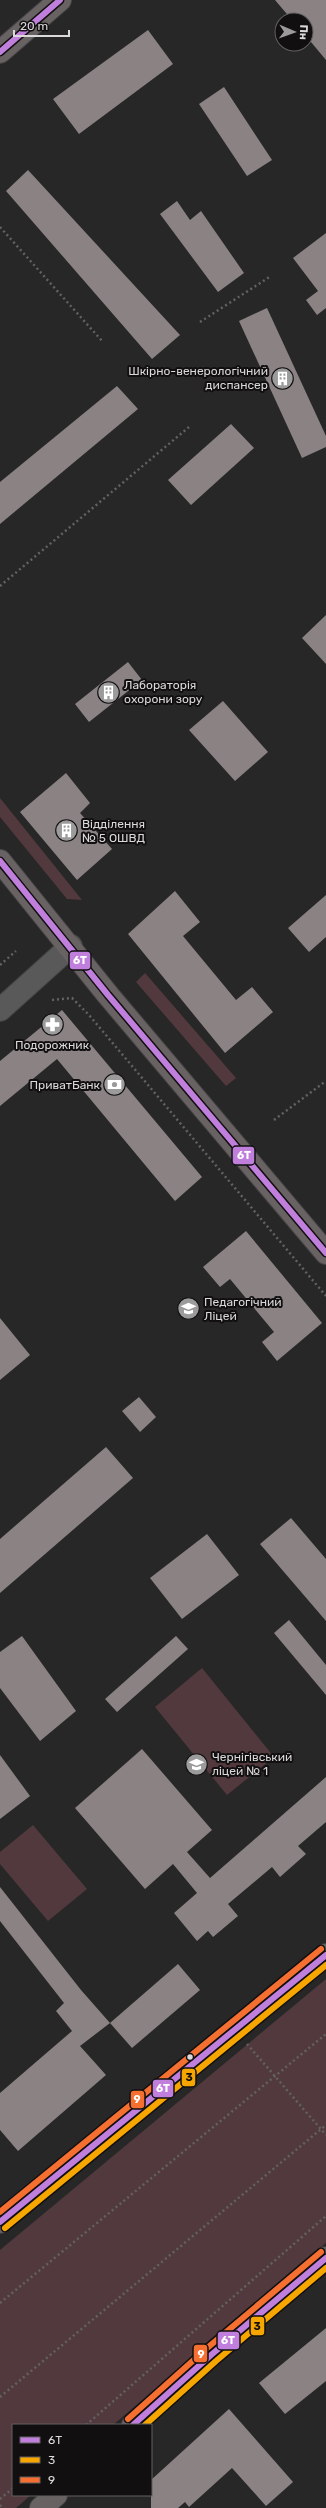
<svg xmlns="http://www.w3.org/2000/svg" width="326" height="2508" font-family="Rubik,sans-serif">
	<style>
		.green { fill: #52393d }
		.building { fill: #8a8283 }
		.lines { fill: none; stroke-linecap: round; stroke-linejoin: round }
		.minor-casing { stroke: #454444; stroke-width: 24 }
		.major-casing { stroke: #454444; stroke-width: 24 }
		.path { stroke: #626262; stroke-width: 2.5; stroke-dasharray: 2 3; stroke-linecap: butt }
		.minor { stroke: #5a5959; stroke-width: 22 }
		.major { stroke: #696263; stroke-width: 22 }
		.bus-1-casing { stroke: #110f10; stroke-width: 9 }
		.bus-2-casing { stroke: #110f10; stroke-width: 9 }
		.bus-3-casing { stroke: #110f10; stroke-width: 9 }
		.bus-1 { stroke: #c07fdc; stroke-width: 6 }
		.bus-2 { stroke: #f7a600; stroke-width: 6 }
		.bus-3 { stroke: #f46f30; stroke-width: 6 }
		.bus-dot { fill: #dbd9da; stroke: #110f10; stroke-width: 1.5 }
		.labels { text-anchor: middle; stroke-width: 4; stroke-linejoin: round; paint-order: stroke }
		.poi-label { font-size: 12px; fill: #dbd9da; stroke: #110f10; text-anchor: start }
		.line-badge { stroke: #110f10; stroke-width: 1.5 }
		.badge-label { font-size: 11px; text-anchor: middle; font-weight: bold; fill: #fff }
		.pale-badge-label { font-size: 11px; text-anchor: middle; font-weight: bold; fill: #111 }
	</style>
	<rect width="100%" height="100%" fill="#282727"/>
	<path class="green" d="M0,798L82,900L67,899L0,817Z
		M145,973L236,1078L226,1086L136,982Z
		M202,1668L274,1757L227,1795L155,1707Z
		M33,1825L87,1889L48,1921L0,1864V1852Z
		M326,1979V2243L113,2425H13V2495H31L16,2508H0V2250Z"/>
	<path class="building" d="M275,0H326V60L306,36V20H292Z
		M148,30L173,64L79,134L53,99Z
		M224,87L272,160L247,176L199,104Z
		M28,170L180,335L152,359L6,191Z
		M177,201L190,220L201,211L244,273L218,292L160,214Z
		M326,233V308L317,315L306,300L318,291L293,258Z
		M267,308L326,436V447L302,458L239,321Z
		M117,386L138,409L0,524V482Z
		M231,424L254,448L191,505L168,480Z
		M326,615V664L302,638Z
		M128,662L142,680L89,722L75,704Z
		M223,701L268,752L235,781L189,730Z
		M66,773L90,803L80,813L112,849L77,880L20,812Z
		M175,891L200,922L183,936L236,1000L252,987L273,1012L225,1053L128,934Z
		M326,895V937L309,952L288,928Z
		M62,1010L202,1177L175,1201L57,1059L0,1106V1061Z
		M246,1231L322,1323L277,1361L262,1342L274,1332L230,1279L220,1287L203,1267Z
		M0,1318L30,1355L0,1380Z
		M139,1397L156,1417L140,1432L122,1411Z
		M106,1447L133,1478L0,1593V1539Z
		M291,1518L326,1559V1621L260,1544Z
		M207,1534L239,1575L182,1619L150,1578Z
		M289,1620L326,1665V1695L274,1633Z
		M22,1636L76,1711L40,1741L0,1688V1652Z
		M176,1636L188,1649L117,1712L105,1699Z
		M142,1749L212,1830L187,1852L210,1878L326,1777V1822L298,1846L306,1854L280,1877L272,1867L228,1904L238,1916L213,1937L208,1931L197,1941L174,1913L197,1893L173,1864L145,1889L75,1808Z
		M0,1755L30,1796L0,1819Z
		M0,1887L81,1990L110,2023L80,2046L106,2075L18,2151L0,2130V2093L72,2031L56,2011L64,2003L0,1921Z
		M178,1964L200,1990L132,2048L110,2023Z
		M326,2328V2381L285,2414L259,2383Z
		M229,2409L293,2482L266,2506L232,2468L189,2507L185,2502L178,2508H151V2480Z"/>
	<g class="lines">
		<defs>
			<path id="minor" d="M0,1010L71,946"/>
			<path id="major" d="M0,52L60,0
				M0,861L108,995L326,1253
				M0,2222L326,1955
				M133,2425L211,2355L326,2258
				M41,2508L56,2495"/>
		</defs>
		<use href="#minor" class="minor-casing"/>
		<use href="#major" class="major-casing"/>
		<path class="path" d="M0,227L103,342
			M200,322L271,276
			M0,586L189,427
			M0,965L16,951
			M52,1000L72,998L89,1015L326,1296
			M274,1120L326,1081
			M247,2044L326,2135
			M0,2303L326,2034
			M0,2397L326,2125
			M86,2425L326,2216
			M0,2499L13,2488
			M0,2505L2,2508"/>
		<use href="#minor" class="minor"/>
		<use href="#major" class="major"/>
		<defs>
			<path id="bus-1" d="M0,52L60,0
				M0,861L108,995L326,1253
				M0,2222L326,1955
				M133,2425L211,2355L326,2258"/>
			<path id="bus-2" d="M5,2228L326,1965
				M145,2425L216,2361L326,2268"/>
			<path id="bus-3" d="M0,2212L321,1949
				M128,2419L206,2349L321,2252"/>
		</defs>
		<use href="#bus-1" class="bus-1-casing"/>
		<use href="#bus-2" class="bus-2-casing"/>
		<use href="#bus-3" class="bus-3-casing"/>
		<use href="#bus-1" class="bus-1"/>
		<use href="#bus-2" class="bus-2"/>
		<use href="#bus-3" class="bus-3"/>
	</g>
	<defs>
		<symbol id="building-disc" viewBox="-11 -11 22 22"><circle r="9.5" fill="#9c9b9b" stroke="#110f10"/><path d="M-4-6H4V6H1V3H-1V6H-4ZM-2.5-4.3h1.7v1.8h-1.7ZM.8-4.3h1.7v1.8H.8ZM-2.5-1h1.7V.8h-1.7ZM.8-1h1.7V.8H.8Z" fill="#fff"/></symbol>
		<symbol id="pharmacy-disc" viewBox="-11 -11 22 22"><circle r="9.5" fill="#9c9b9b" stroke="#110f10"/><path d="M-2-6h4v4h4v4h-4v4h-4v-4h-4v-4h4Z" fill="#fff"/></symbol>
		<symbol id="bank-disc" viewBox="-11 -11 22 22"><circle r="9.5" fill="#9c9b9b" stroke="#110f10"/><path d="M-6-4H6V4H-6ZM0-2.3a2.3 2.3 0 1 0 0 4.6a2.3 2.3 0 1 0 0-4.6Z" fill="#fff"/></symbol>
		<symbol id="university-disc" viewBox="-11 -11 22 22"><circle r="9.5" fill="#9c9b9b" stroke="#110f10"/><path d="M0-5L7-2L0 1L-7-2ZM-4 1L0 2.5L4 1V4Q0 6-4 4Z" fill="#fff"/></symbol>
		<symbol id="school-disc" viewBox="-11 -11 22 22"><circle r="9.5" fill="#9c9b9b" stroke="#110f10"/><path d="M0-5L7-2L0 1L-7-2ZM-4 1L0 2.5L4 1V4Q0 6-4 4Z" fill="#fff"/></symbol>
	</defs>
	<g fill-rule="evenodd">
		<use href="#building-disc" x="270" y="366" width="25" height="25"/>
		<use href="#building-disc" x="96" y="680" width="25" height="25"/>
		<use href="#building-disc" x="54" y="818" width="25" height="25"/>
		<use href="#pharmacy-disc" x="40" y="1012" width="25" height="25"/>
		<use href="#bank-disc" x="102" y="1072" width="25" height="25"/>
		<use href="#university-disc" x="176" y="1296" width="25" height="25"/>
		<use href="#school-disc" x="184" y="1752" width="25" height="25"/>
	</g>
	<circle class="bus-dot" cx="190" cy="2057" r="3.5"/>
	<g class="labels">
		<g class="poi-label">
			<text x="268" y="375" text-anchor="end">Шкірно-венерологічний<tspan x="268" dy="14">диспансер</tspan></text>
			<text x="124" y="689">Лабораторія<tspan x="124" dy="14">охорони зору</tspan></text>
			<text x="82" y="828">Відділення<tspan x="82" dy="14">№ 5 ОШВД</tspan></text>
			<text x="52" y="1049" text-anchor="middle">Подорожник</text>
			<text x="100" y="1089" text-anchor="end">ПриватБанк</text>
			<text x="204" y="1306">Педагогічний<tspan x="204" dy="14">Ліцей</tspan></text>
			<text x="212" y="1761">Чернігівський<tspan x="212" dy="14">ліцей № 1</tspan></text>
		</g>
	</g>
	<g class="line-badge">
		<rect x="69" y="951" width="22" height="19" rx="4" fill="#c07fdc"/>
		<rect x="232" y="1146" width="23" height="19" rx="4" fill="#c07fdc"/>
		<rect x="181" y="2068" width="15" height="19" rx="4" fill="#f7a600"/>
		<rect x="152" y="2079" width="22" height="19" rx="4" fill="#c07fdc"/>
		<rect x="130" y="2090" width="15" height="19" rx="4" fill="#f46f30"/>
		<rect x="250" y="2316" width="15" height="20" rx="4" fill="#f7a600"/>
		<rect x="217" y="2331" width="23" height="19" rx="4" fill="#c07fdc"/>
		<rect x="193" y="2344" width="15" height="19" rx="4" fill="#f46f30"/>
	</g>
	<g class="badge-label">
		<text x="80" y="964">6Т</text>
		<text x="244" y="1159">6Т</text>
		<text x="163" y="2092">6Т</text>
		<text x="137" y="2103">9</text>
		<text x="228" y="2344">6Т</text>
		<text x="201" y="2358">9</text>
	</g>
	<g class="pale-badge-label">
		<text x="189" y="2081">3</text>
		<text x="257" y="2330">3</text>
	</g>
	<rect x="12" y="2424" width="140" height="72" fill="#110f10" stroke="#626061"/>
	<rect x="20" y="2437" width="20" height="6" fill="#c07fdc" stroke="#626061"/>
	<text x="48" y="2444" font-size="12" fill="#dbd9da">6Т</text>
	<rect x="20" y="2457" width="20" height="6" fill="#f7a600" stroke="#626061"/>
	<text x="48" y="2464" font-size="12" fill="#dbd9da">3</text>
	<rect x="20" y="2477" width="20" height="6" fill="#f46f30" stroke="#626061"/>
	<text x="48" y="2484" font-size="12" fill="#dbd9da">9</text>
	<g transform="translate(294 32) rotate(92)"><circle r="19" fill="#110f10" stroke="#626061"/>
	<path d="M0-3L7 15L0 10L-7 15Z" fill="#9c9b9b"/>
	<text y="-6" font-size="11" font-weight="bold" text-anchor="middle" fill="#dbd9da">Пн</text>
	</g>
	<path d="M14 30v6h55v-6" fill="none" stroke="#dbd9da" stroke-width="2"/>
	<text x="20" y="30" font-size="12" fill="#dbd9da" stroke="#110f10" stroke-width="3" paint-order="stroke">20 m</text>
</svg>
